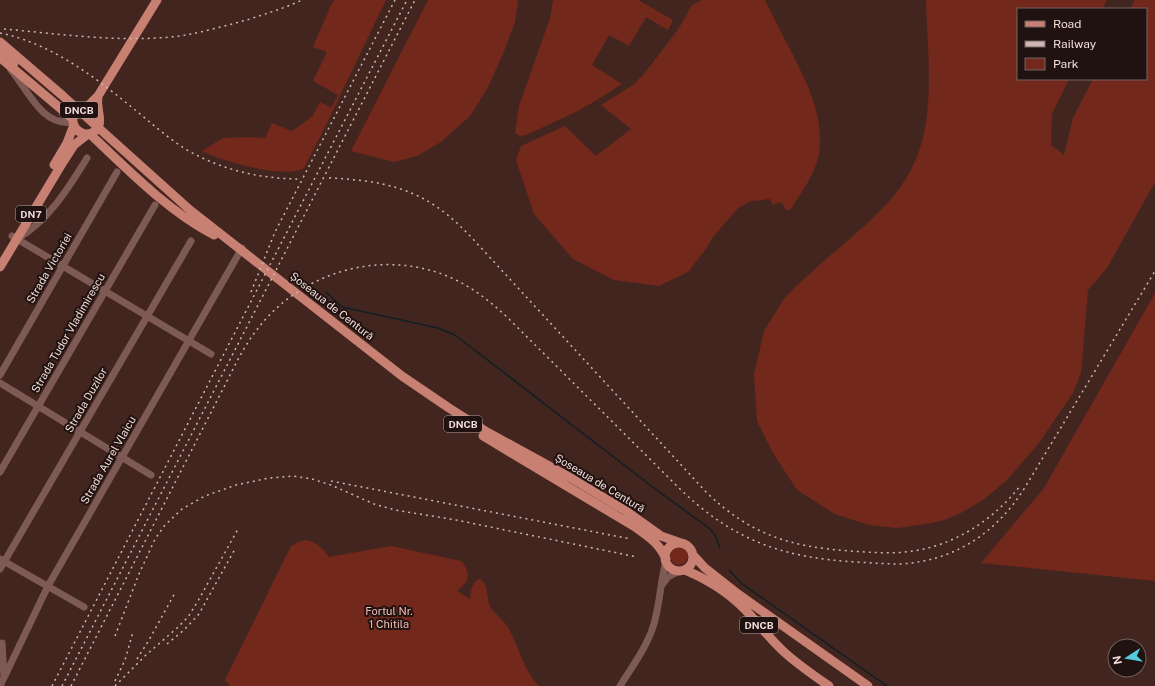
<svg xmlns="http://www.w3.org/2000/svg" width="1155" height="686" font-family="'Public Sans',sans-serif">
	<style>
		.green { fill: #73281c }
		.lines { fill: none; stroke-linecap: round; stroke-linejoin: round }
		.stream { stroke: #0e2024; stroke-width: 1.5 }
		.minor { stroke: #7d5a53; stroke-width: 7 }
		.major { stroke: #c88072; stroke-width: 9 }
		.rail { stroke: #ceb7b3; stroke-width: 1.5; stroke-dasharray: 2 4; stroke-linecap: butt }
		.labels { text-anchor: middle; stroke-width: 4; stroke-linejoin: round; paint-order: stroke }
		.shield { fill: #201210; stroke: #b3a09d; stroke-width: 1 }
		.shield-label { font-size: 10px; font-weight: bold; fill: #f2ddd9 }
		.street-label { font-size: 11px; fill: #f2ddd9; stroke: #201210 }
		.park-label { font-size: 11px; fill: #f1bdb3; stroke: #201210 }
	</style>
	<rect width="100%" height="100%" fill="#43251f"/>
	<path class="green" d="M335,0H386L325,127L304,168C287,180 221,161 202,151L223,138L249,137L265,138L272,123L292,131L312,117L320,102L331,108L338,95L313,81L327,52L313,47L331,5Z
		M428,0H518L515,22L503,54L487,89L470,116L441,142L417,156L394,162L351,151Z
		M553,0H638L673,20L668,30L646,17L629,46L609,35L592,65L622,84L597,100L576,112L526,135L520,136L515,133L519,106L550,18Z
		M702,0H765C774,18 783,36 793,55C808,85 824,117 819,153C816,173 801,193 790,210H786L783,204L780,202L773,205L770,199L751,201L738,208L713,237L705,250L688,272L659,286L614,280L573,259L534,214L516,160L521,146L565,126L596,156L631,129L601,105L633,85L644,74L679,28L692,5Z
		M926,0H1107L1102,9H1018V79H1069L1052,114L1051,145L1064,155L1073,118L1093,79H1146V9H1130L1135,0H1155V182L1107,268L1088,290L1081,373L1073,393L1039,443L1007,480L983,500L961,513L944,520L932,523L898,528L869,525L835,514L797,490L773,453L757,421L754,374L764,331L784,299L795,287C812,272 828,257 845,243C886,208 918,178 926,122C932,82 927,40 926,0Z
		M1155,293V581L981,563L1044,488Z
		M306,540C317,542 322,548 329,557L391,546L461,561C466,565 470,575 466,582C464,585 460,588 457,591L470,599C471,591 471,584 479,579C489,583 486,597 490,606C494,614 503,619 508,627C519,647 523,670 539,686H230L225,680L291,546L298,542Z
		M670 556a9 9 0 1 1 18 0a9 9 0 1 1-18 0Z"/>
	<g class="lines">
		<path class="stream" d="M326,292L342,307L438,328L455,335L650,485L710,529L715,535L720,548
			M729,570L741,583L887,686"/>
		<path class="minor" d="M11,70C28,90 42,127 73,122
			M12,236L211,354
			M17,239C48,221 68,189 87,158
			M0,375L117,172
			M0,383L151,475
			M0,472L155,205
			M0,559L84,607
			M0,569L191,241
			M662,585L668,577L679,571
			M2,643L4,677
			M0,686L48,586L242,248
			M620,686C632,667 646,648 653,627C660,606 660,583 666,561"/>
		<path class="major" d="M0,42L63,96L190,210L402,376L449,408L487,432L571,478L626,511L661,536L681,543
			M0,51L14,63
			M3,60L73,119
			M98,96C98,99 97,103 98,106C98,112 101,119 99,125C93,141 70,134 73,116L80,108C88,105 93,108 99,114
			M87,107L98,96L157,0
			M90,134C127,169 169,212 214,235
			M54,165L67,143L74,125
			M0,267L63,162L74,145L88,134
			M483,436L635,527C649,537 659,543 666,559
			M665 557a14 14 0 1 1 28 0a14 14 0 1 1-28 0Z
			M693,555L705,568L738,594L868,686
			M685,570C709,580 734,596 752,617C762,628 771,640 783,651C797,664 813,675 829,686"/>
		<path class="rail" d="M4,29C61,34 128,44 186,35C207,31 229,25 250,19C268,13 285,8 302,0
			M0,33C49,43 91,74 129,105C148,120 166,137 187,150C222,170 260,179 301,179
			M329,178C342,178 354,180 366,181C413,188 440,204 472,238L707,493C751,535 791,547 850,551C868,552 886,554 905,552C950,548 992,522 1020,486
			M251,292L275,232L395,0
			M331,481L631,539
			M115,636L139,574L155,539L165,525L182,509L205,496L236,485L269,478L293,476L312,479L331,485L374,504L395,510L456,520L637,557
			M167,644L184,630L199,614L235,549
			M137,659L149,640L175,593
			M115,681L125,660L133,632
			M52,686L407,0
			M62,686L415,0
			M71,686L225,385C235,365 245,344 259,327C305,269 388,247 456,280C476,290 492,303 508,318L680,489C734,541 784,558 857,562C872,563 886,564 900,564C954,561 995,534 1024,489L1155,271
			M115,686L146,655L177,628L188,617L198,601L238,529"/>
	</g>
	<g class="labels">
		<g class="shield">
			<rect x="60" y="102" width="38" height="16" rx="3"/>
			<rect x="16" y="206" width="30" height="16" rx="3"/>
			<rect x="444" y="416" width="38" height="16" rx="3"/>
			<rect x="740" y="617" width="38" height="16" rx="3"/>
		</g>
		<g class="shield-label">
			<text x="79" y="114">DNCB</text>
			<text x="31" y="218">DN7</text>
			<text x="463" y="428">DNCB</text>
			<text x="759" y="629">DNCB</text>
		</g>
		<g class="street-label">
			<text transform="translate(49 268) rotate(-60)" y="4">Strada Victoriei</text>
			<text transform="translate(332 306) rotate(38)" y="4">Șoseaua de Centură</text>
			<text transform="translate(68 333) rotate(-60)" y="4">Strada Tudor Vladimirescu</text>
			<text transform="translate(86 400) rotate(-60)" y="4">Strada Duzilor</text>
			<text transform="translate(108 460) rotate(-60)" y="4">Strada Aurel Vlaicu</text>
			<text transform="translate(600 483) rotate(31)" y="4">Șoseaua de Centură</text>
		</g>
		<g class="park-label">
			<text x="389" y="615">Fortul Nr.<tspan x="389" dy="13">1 Chitila</tspan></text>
		</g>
	</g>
	<rect x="1017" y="8" width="130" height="72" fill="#201210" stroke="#746360"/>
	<rect x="1025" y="21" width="20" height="6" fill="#c88072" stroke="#746360"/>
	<text x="1053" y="28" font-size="12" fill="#f2ddd9">Road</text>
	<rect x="1025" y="41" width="20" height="6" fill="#ceb7b3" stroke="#746360"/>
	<text x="1053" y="48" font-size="12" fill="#f2ddd9">Railway</text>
	<rect x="1025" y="58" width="20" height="12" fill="#73281c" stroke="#746360"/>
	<text x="1053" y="68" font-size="12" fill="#f2ddd9">Park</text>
	<g transform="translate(1127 658) rotate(258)"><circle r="19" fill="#201210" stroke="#746360"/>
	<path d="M0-3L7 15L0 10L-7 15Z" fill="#55cadf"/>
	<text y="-6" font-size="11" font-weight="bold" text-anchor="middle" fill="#f2ddd9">N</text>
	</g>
</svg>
